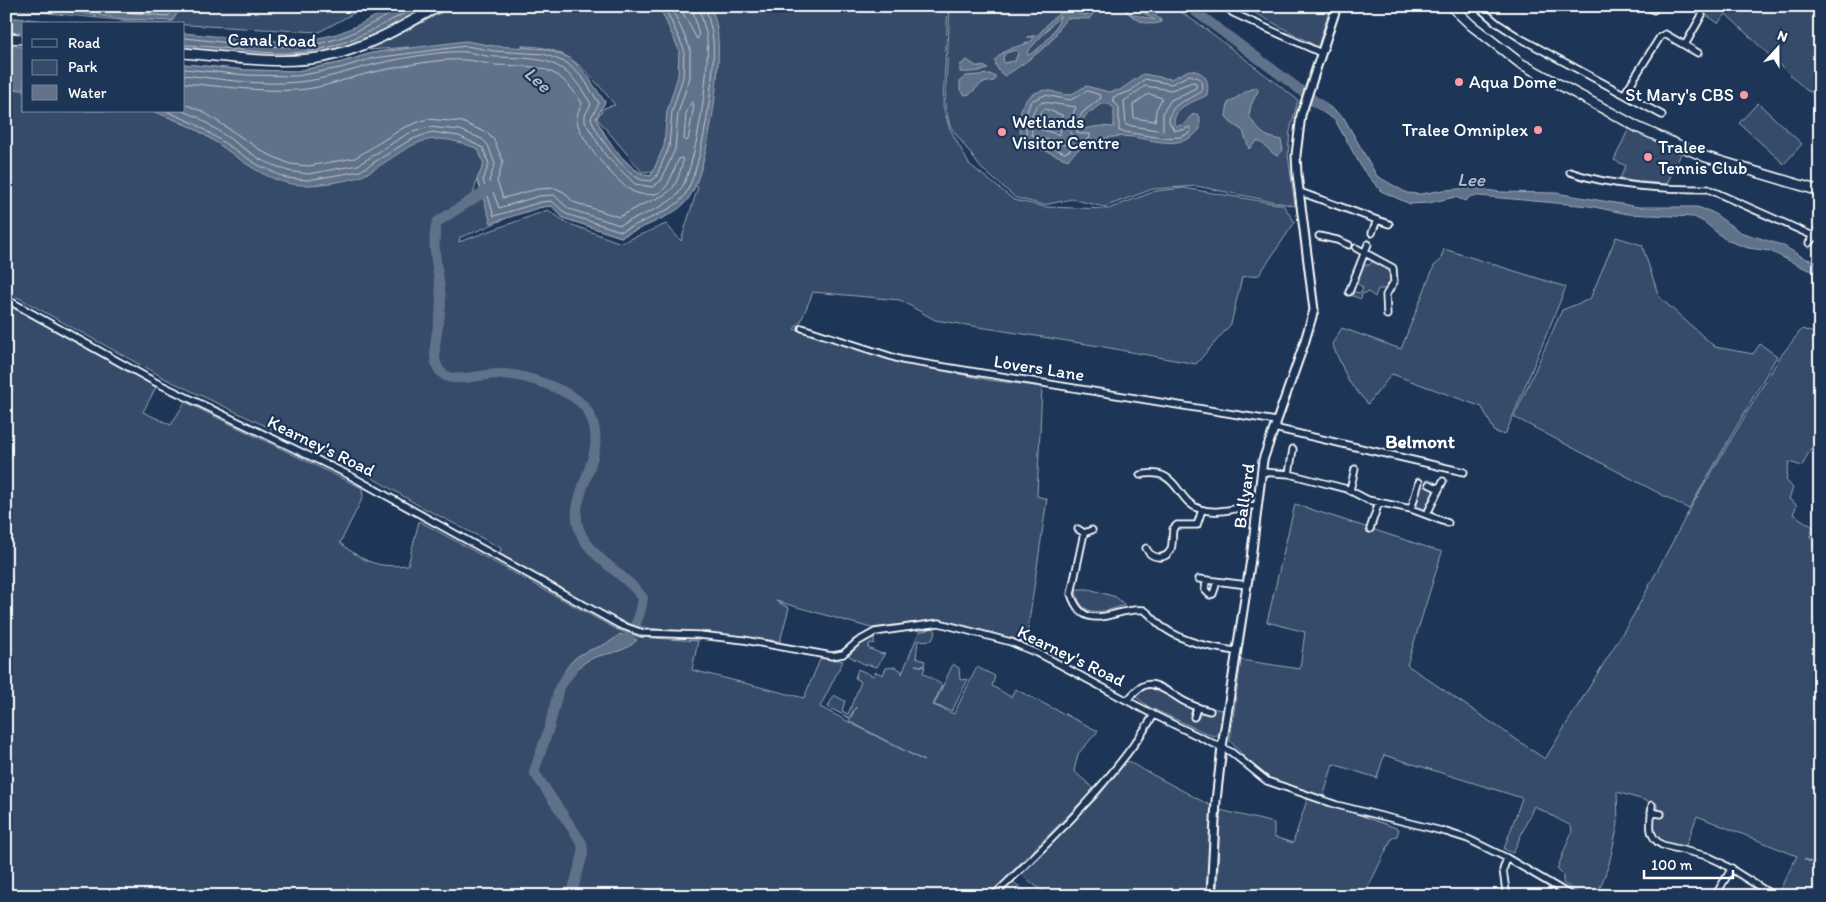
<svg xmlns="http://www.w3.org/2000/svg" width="1826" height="902" font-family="Itim,sans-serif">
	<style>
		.green { fill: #364b69; stroke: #9aa5b4; fill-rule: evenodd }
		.water { fill: #617289; stroke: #a0aab8; fill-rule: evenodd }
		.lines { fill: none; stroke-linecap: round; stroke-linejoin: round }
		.shore { stroke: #c0c7d0; stroke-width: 1 }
		.river { stroke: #617289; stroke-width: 10 }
		.minor-tunnel { stroke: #344968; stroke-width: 5.5; stroke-dasharray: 5.5 3; stroke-linecap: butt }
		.minor-casing { stroke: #fff; stroke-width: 9 }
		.tertiary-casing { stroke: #fff; stroke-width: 11 }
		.primary-casing { stroke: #fff; stroke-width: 12 }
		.minor { stroke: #1d3557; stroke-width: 5.5 }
		.tertiary { stroke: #1d3557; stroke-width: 7 }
		.primary { stroke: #1d3557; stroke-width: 9 }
		.poi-dot { fill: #ff9aa2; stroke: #1d3557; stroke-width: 2 }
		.labels { text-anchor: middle; stroke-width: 4.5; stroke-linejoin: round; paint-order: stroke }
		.street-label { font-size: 18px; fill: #fff; stroke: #1d3557 }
		.poi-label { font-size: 18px; fill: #fff; stroke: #1d3557; text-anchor: start }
		.water-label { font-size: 19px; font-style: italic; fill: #b8c0ca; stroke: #1d3557 }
		.neighbourhood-label { font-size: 19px; font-weight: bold; fill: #fff; stroke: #1d3557 }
	</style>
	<rect width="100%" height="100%" fill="#1d3557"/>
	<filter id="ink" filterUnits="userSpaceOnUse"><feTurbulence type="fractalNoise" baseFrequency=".02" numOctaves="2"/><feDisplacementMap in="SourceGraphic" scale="10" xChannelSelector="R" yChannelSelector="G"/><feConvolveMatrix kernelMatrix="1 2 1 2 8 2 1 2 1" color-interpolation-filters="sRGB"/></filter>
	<g filter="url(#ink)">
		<path class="green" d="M6,6L172,21L182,6H367L319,32L150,23L6,9Z
			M454,6H948L943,105L949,127L969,164L1014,200L1045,207L1108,209L1156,191L1184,188L1283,205L1295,222L1259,275L1242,277L1231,324L1196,364L1099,346L935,320L900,300L813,292L801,321L794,329L899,362L989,380L1042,387L1037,496L1047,499L1026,642L941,619L871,628L776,601L789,608L780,641L647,628L622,622L499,556L501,548L418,505L361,471L166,379L6,291V78L24,77V111H174L181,123L192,127L265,173L298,169L333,157L363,130L408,95L448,71L467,68L488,72L508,82L529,100L546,118L553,140L535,155L510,164L481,190L477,180L470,206L562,148C574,167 605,199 626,207C636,211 650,209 660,207C674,204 683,196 687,183L673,178C669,188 657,196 647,198C620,203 583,161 570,139C560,121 553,103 539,87C529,76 510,63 495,58C485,53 473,54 462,55C391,63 351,147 281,151C272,151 260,151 252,147C224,134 207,106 184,87V64L246,70L296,71L339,63L372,53L409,47L369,50ZM521,46C569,45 587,71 615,105L604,108L597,118L642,172L652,171L651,176C629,174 605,137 596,118L605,102C588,78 576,55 545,49C537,48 528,48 521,46ZM695,186L698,187L681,241L666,224L621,243L567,223L548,210L459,242L460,237C491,228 518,208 552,206L563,218L621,237C649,223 681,216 695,186Z
			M950,6H1172L1210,32L1298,100L1290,131L1288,154L1295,206L1197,186L1153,189L1104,207L1072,199L1044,205L1016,198L981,168L950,126L945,105Z
			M1242,6H1330L1318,47Z
			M1693,6H1820V96L1806,90L1726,14L1718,23Z
			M1758,103L1802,144L1784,164L1739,123Z
			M1629,128L1681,154L1667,184L1631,181L1620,178L1626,166L1614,160Z
			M1616,237L1642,245L1659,297L1715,347L1753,354L1760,344L1777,356L1689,509L1514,417L1562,310L1590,299Z
			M1444,249L1566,287L1505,435L1495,432L1482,407L1392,374L1368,404L1349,382L1332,344L1342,328L1401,349L1434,266L1440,261Z
			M1373,261L1389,269C1393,276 1392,285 1386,289H1378L1375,297L1368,292L1362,294L1361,299L1350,295L1354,292L1361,293L1363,288L1356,282L1363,265H1369Z
			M6,304L156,387L143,412L171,425L185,402L362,488L363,497L340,543C365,562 376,568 408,565L419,521L618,630L638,637L698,641L692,670L804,698L821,657L843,661L820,707L924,761L849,721L856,707L849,718L828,707L834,695L845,701L842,711L848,714L861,682L855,678L858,669L873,676L876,672L883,675L886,668L895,667L902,671V674L919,632L934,628L936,632L932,640L918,641L916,658L925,661L924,666L915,665L925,667L923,673L942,685L933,705L954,714L977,667L995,676L992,686L1011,697L1015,689L1098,731L1078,754L1074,771L1094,789L988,896H6Z
			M1802,329L1820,335V451L1811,448L1802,466L1789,462L1786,480L1793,488L1789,499L1797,505L1793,514L1813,527L1810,537L1820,540V865L1804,859L1820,867V896H1781L1778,893L1797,856L1697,816L1685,848C1668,844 1642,838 1657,815L1664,816L1665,811L1657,809V804L1617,792L1618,824L1609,864L1597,896H1583L1563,883V875L1557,869L1572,831L1571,826L1534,806L1513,853L1504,849L1522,798L1384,755L1377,778L1333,764L1323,798C1306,792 1285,787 1268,779C1254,771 1242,753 1230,741L1241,660L1300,669L1305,632L1267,622L1295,504L1442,552L1407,665L1545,759L1633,616L1690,509L1780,357Z
			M1428,485L1434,492L1427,503L1428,506L1424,509L1417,506L1420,488Z
			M1089,589L1116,597L1125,605C1105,612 1079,620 1076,589Z
			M874,635V644L870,643L868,648L882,654L885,653L877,667L864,664L849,656L857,645Z
			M953,664L959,668L960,680L968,679L952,711L934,705Z
			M1144,687L1161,690L1191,708L1193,712L1192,718L1197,720L1202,712L1213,713V708L1224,711L1219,734L1216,736L1210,735L1149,707L1135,696Z
			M1127,761L1213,807L1208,896H1049L1019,873L1097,798Z
			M1308,797L1399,829L1397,836L1392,838L1364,896H1217L1220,810L1274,823V837L1293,843Z
			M1012,881L1032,896H997Z"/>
		<path class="water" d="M19,6H182L172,21L125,19Z
			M394,6H429C393,24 357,48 317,56C281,62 222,53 184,50V33C231,37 281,47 328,36C351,31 373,17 394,6Z
			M659,6H710C715,16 718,29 718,40C721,72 707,181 685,203C671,218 640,227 621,237L563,218L552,206L542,207L491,223L477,179L484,164L478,149C421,125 411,149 364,175C355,180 320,185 308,185C262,187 229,146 191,127C179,121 165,116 152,111H184V64L246,70L296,71L339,63L372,53L466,41L494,46L545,49L570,58L587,75L605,102L596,118C604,137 629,174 651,176L664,146L667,111L678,76L679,50Z
			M1069,6L1078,9L1082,6L1081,10L1090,6L1075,13L1087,15L1096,6H1099L1089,19L1067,18C1059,26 1056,37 1048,44C1035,56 1020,66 1005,76C999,73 995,66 995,60C1008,45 1018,49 1033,40V37H1027L1038,35L1051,20ZM1060,16C1058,30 1040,50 1028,55L1027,52ZM1016,50L1018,53L1015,61L1004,63L1003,57L1006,53Z
			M1123,6L1131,14L1155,20L1133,6L1145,8L1161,20V22C1149,28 1129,18 1123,6Z
			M6,17L79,24H24V37L6,35Z
			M6,45L24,47V90L6,89Z
			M967,60L976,66L986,67L988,69C985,71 964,73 960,72V65Z
			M1189,70C1204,71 1210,79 1207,95C1194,103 1175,104 1174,123L1176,126L1182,125L1192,115L1197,114L1200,117V129C1184,149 1160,142 1139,138C1116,133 1082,140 1068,160L1043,150L1022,147C1020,128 1014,103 1035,93C1038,92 1043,90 1046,90C1054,91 1061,95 1070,95L1086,86L1109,92L1120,90L1143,74L1171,79ZM1101,104H1109L1114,108V127L1101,126L1082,129L1079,127L1086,115Z
			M990,74L996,77L994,81L982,83L970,94L965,95L960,90V81L966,76Z
			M1257,87L1258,91L1251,105L1249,116C1260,132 1262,136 1281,140L1283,150L1278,156C1269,153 1267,144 1257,141L1249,149L1243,131L1230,122L1226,116L1228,103L1247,91Z
			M1314,95L1344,118L1377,176L1407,193L1421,194L1443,190L1471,188L1501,192L1556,193L1639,207H1697L1712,212L1740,232L1782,245L1804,258L1820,263V273L1806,269L1770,251L1748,248L1726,240L1704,222L1694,217L1628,214L1589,206L1479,196H1471L1465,201L1455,197L1429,203L1410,204L1381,191L1363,170L1335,120L1310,104Z
			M620,634L637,640C615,662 589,645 570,680L562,677C576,644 599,654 620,634Z"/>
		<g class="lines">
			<path class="shore" d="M59,6L168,16L176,6
				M113,6L165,10L168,6
				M679,6L697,39L699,36L692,6
				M184,38C229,42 290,54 333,40C348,36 361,29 375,22C382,18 394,15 395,6
				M184,45C226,46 276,59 317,50C353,43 385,23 418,6
				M184,69L246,75L297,76L340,68L374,58L466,46L494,51L544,54L567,63L583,78L599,103L591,118C596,135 624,172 640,179C643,181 648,180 651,181L656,177L669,147L672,112L683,77L684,49L664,6
				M184,75C221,79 261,86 298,82C325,80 350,70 376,64C397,59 445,50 466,52C476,53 486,57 496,57C548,59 563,57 591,104L585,115V122L606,156L635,184L652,187L661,181L675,149L678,113L690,77V48L671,6
				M1190,75L1201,79L1202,91C1189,102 1170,100 1169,122L1174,130H1183L1190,127L1191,132L1181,137L1162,138L1119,131V108L1113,100V97L1131,91L1145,79L1171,84Z
				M1193,82L1196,83V88L1171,100L1163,112V131L1126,125L1124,101L1145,86L1171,90Z
				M184,83C221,86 260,92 297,90C326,88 352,76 379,71C403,66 441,58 465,60C475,60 485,64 495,65C540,67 556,63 582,103C580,109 576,114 577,121C580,140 617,184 634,192C641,195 653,196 660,192C671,186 673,169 679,159L682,158L683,161C675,192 672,192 644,204C635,208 627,213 619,217L573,202L564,192L555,188L538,189L503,198L497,181L503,161L494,140L487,133L462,122L427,119L403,128L355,158L308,166L290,164L265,153L202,111L184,104
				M1088,91L1100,95L1101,98L1083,112L1074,127L1079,134H1090V138L1065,153L1045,145L1027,141L1025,117L1031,101L1045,95L1070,100Z
				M1149,94L1162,98L1156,110L1155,121L1134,118L1133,105Z
				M692,102L694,105L688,140L686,141L684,139L686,114Z
				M1043,102L1076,107L1068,126L1073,139L1065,145L1032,135C1031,121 1029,109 1043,102Z
				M1045,109L1062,115L1060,135L1040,129V113Z
				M166,111L194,123L258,165L286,178L308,180L360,171L410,140L432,132L459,136L483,148L489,164L483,180L494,216L541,202L552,201L566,214L621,231C637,224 670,211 681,200C702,178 716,71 713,40C712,28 707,17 706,6
				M183,111L198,117L261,160L288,171L308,174L358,165L407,134L429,127L460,130L482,139L488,145L495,164L489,181L499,208L539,196L554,195L569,209L620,225C635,218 667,206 677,195C696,175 710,68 707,40C706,28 700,17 700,6"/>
			<path class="river" d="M1188,6L1323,107
				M492,187L437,222C430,247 440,275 441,300C442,321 429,349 438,368C441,374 446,377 453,378C466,380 484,374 498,374C521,373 574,390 587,410C616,456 560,496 582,536C596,562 627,575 643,598C641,614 633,637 619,645
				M571,896L583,854L582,843L534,772L549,728L559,688L573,668"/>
			<path class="minor-tunnel" d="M1368,244L1372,233"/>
			<defs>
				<path id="minor" d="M1226,6L1233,13L1321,53
					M1477,6L1497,23L1520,38L1662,115
					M1647,6L1654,10
					M1685,45L1702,15
					M1625,93L1660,37L1665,34L1698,53
					M1570,172C1614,187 1663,189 1708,189L1820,239
					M1300,192L1377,220L1372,233
					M1377,220L1389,224
					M1319,236L1337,240L1349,245
					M1809,243L1820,229
					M1356,248L1393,268L1394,282L1386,295L1387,315
					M1349,292L1368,244
					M6,299L155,382L349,475L620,625L643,633L699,635L744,640L832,656L843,654L857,642L875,632L939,623L1011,642L1042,655L1154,715L1231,752L1267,781L1337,805L1446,832L1468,839L1507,858L1572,896
					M802,328L902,360L1276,421
					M1274,428L1464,472
					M1262,472L1289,474L1347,489L1368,500L1411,509L1448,523
					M1289,474L1293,449
					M1140,475C1179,466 1175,501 1200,509C1217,515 1239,507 1257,505
					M1429,484L1439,489
					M1350,490L1355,469
					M1411,509L1419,482
					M1427,514L1443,481
					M1078,529L1084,533L1092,530
					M1370,529L1379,502
					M1084,533L1071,594C1085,637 1116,606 1144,610C1152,615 1156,623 1164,628C1186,643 1209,647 1235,651
					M1146,548C1151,559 1166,561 1171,549C1173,543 1172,535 1173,529L1177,525H1197L1202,510
					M1199,579L1247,585
					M1206,581L1205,590L1210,595L1213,594L1217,582
					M1128,700C1145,678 1152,682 1174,695C1185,703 1197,708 1210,711
					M1194,717L1197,708
					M1652,805C1651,822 1646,836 1662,845L1707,856L1720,862L1774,896
					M1651,812L1661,814
					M993,896C1052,840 1111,783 1154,715
					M1505,896L1506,891L1503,870L1507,858
					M1715,896L1732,868"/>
				<path id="tertiary" d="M1211,896L1216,801L1222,747L1251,559L1263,460L1304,344L1314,310L1297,174L1296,155L1301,115L1337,6"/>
				<path id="primary" d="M1451,6L1471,25L1520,63L1639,128L1706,157L1820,191
					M6,38L24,39
					M184,53C229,57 279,65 324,57C365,49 403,26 439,6"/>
			</defs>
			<use href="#minor" class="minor-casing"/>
			<use href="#tertiary" class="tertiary-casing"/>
			<use href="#primary" class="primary-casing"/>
			<use href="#minor" class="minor"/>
			<use href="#tertiary" class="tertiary"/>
			<use href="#primary" class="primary"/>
		</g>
	</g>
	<g class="poi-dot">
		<circle cx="1459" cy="82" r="5"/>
		<circle cx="1744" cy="95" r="5"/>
		<circle cx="1538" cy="130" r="5"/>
		<circle cx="1002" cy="132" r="5"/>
		<circle cx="1648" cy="157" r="5"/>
	</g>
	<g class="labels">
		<g class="street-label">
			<text transform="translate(272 40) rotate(1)" y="6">Canal Road</text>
			<text transform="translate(1039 368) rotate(9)" y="6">Lovers Lane</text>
			<text transform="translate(321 446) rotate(26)" y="6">Kearney's Road</text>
			<text transform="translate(1244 496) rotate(-82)" y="6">Ballyard</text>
			<text transform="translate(1071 656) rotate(26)" y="6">Kearney's Road</text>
		</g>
		<g class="poi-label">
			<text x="1469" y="88">Aqua Dome</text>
			<text x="1734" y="101" text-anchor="end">St Mary's CBS</text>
			<text x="1012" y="128">Wetlands<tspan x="1012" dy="21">Visitor Centre</tspan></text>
			<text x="1528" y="136" text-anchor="end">Tralee Omniplex</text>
			<text x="1658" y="153">Tralee<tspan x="1658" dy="21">Tennis Club</tspan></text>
		</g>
		<g class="water-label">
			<text transform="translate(538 79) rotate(42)" y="7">Lee</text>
			<text transform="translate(1471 179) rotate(1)" y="7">Lee</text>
		</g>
		<g class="neighbourhood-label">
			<text x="1420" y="448">Belmont</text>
		</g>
	</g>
	<rect width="1826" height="902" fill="none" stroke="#1d3557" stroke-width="25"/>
	<rect x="12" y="12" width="1801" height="877" fill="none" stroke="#fff" stroke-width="2" filter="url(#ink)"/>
	<rect x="22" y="22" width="162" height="90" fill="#1d3557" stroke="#77869a"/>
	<rect x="32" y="39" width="25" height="8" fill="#1d3557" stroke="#77869a"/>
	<text x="68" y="48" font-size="15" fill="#ffffff">Road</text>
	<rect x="32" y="60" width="25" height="15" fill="#364b69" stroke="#77869a"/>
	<text x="68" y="72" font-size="15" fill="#ffffff">Park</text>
	<rect x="32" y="85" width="25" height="15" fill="#617289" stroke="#77869a"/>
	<text x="68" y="98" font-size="15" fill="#ffffff">Water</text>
	<g transform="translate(1778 48) rotate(21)" stroke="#1d3557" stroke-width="4" paint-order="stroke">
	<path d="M0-4L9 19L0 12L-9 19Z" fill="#ffffff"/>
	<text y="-8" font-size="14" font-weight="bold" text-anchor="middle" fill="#ffffff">N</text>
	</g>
	<path d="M1644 870v8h89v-8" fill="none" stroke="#ffffff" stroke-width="2.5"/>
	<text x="1651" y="870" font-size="15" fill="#ffffff" stroke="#1d3557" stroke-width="4" paint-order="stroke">100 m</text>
</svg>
